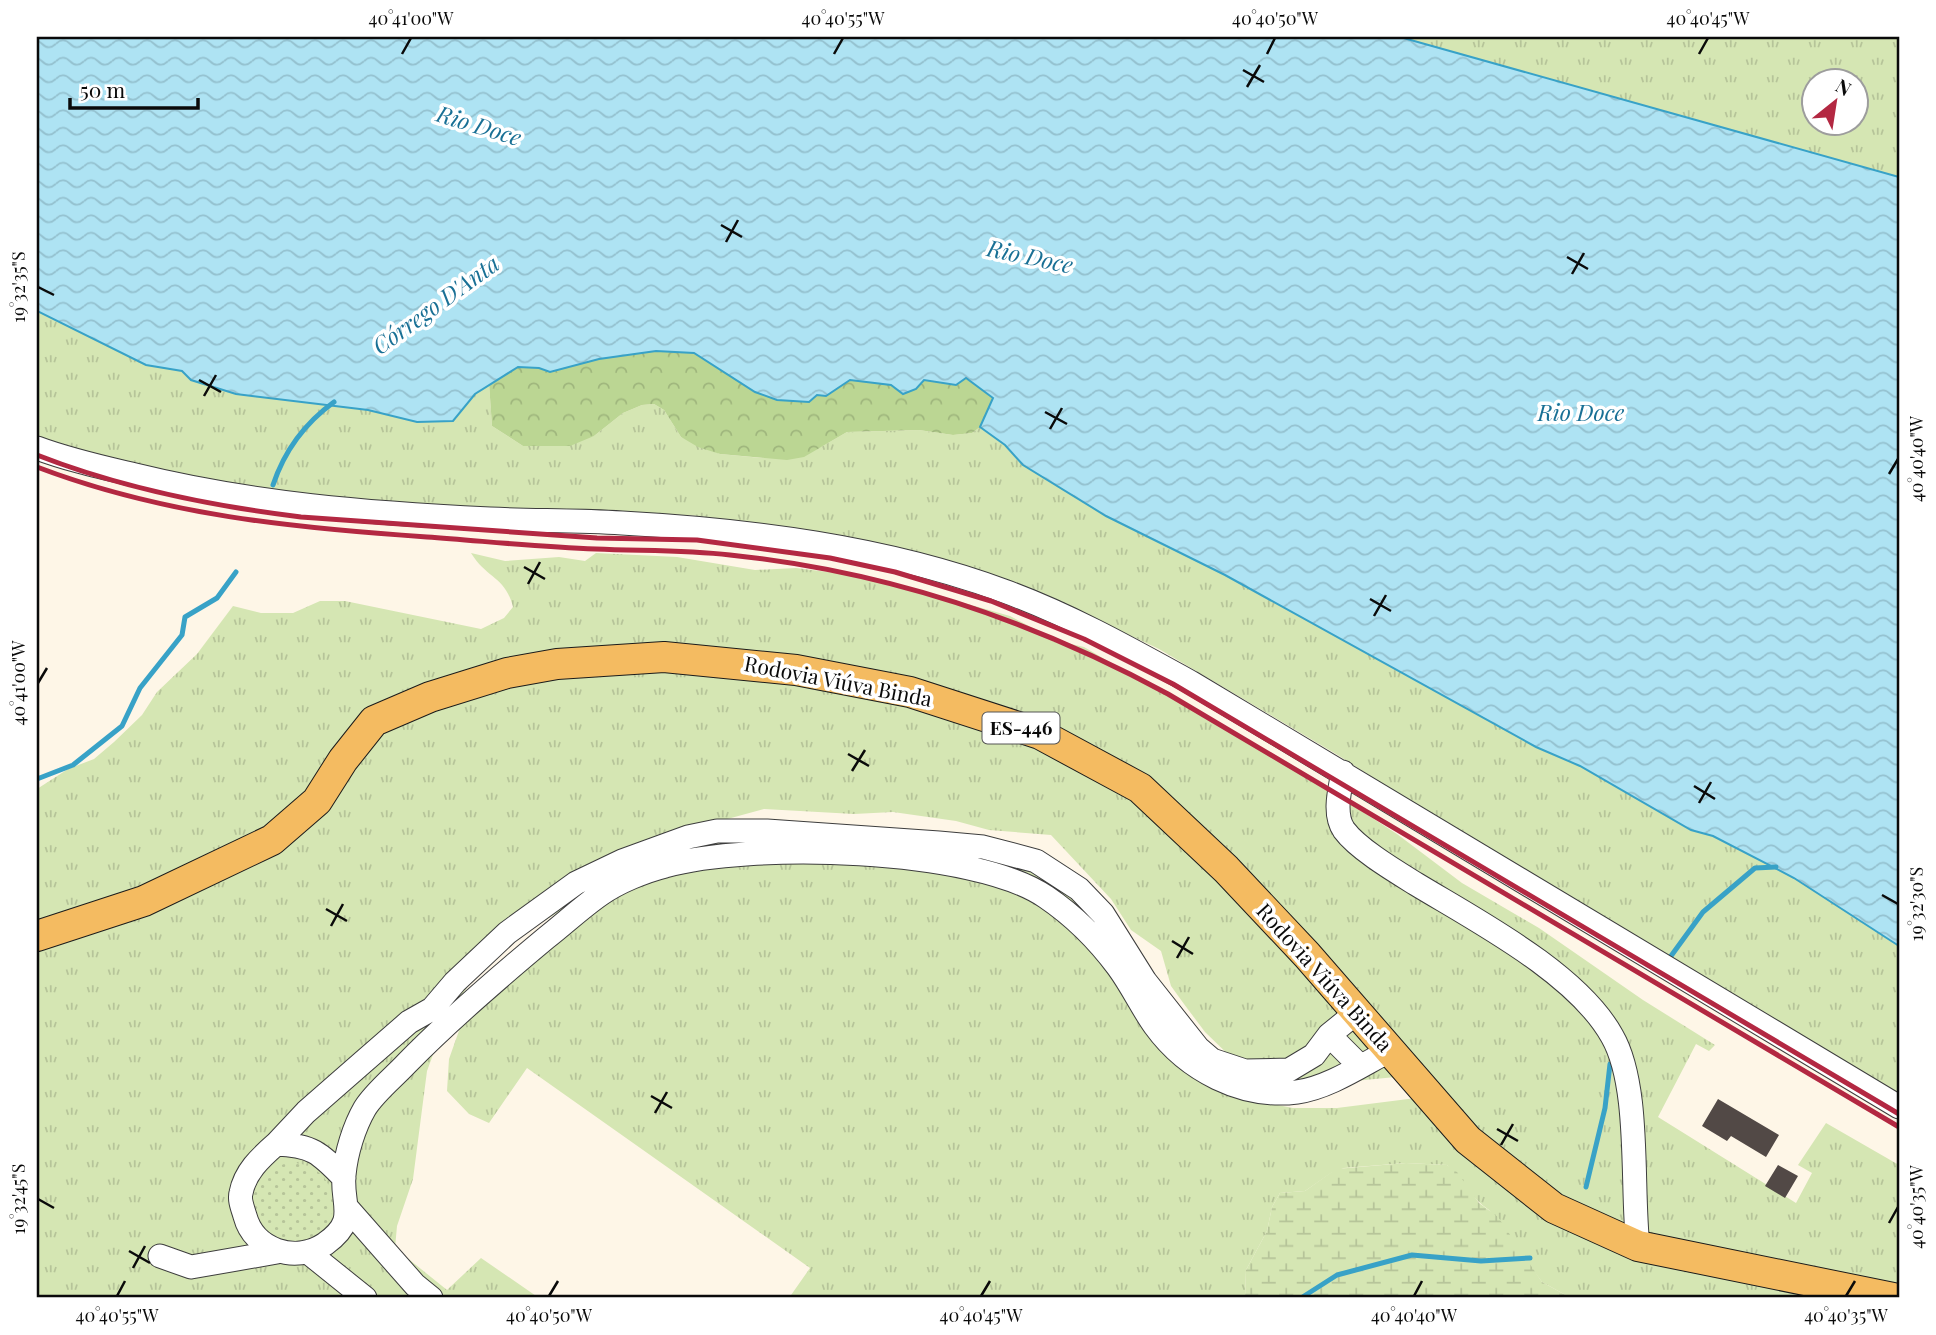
<svg xmlns="http://www.w3.org/2000/svg" width="1936" height="1335" font-family="'Playfair Display',serif">
	<style>
		.grass { fill: url(#grass-tufts); fill-rule: evenodd }
		.forest { fill: url(#forest-crowns) }
		.wetland { fill: url(#wetland-marsh) }
		.park { fill: url(#park-dots) }
		.water { fill: url(#water-waves); stroke: #38a2c7; stroke-width: 2 }
		.lines { fill: none; stroke-linecap: round; stroke-linejoin: round }
		.stream { stroke: #38a2c7; stroke-width: 5 }
		.building { fill: #524946 }
		.minor-casing { stroke: #3d3d3d; stroke-width: 25 }
		.major-casing { stroke: #1b1b1b; stroke-width: 32 }
		.minor { stroke: #fff; stroke-width: 23 }
		.major { stroke: #f4bb61; stroke-width: 30 }
		.rail { stroke: #b32842; stroke-width: 5 }
		.ticks { fill: none; stroke: #0a0a0a; stroke-width: 2.5 }
		.labels { text-anchor: middle; stroke-width: 7; stroke-linejoin: round; paint-order: stroke }
		.shield { fill: #fff; stroke: #545454; stroke-width: 2 }
		.shield-label { font-size: 19px; font-weight: bold; fill: #0a0a0a }
		.street-label { font-size: 21px; fill: #0a0a0a; stroke: #fff }
		.water-label { font-size: 23px; font-style: italic; fill: #197095; stroke: #fff }
		.neatline { fill: none; stroke: #0a0a0a; stroke-width: 2.5 }
		.ticks-label { font-size: 18px; text-anchor: middle; fill: #0a0a0a }
	</style>
	<defs>
		<pattern id="grass-tufts" width="24" height="20" patternUnits="userSpaceOnUse" patternTransform="scale(1.75)"><rect width="24" height="20" fill="#d5e6b3"/><path d="M3 7l-1-3M5 7V3M7 7l1-3M15 17l-1-3M17 17v-4M19 17l1-3" fill="none" stroke="#b6c499"/></pattern>
		<pattern id="forest-crowns" width="20" height="18" patternUnits="userSpaceOnUse" patternTransform="scale(1.75)"><rect width="20" height="18" fill="#bbd693"/><path d="M2 6a3 3 0 1 1 6 0M12 15a3 3 0 1 1 6 0" fill="none" stroke="#9fb67d"/></pattern>
		<pattern id="wetland-marsh" width="20" height="14" patternUnits="userSpaceOnUse" patternTransform="scale(1.75)"><rect width="20" height="14" fill="#d5e6b3"/><path d="M1 5h8M5 5V1M11 12h8M15 12V8" fill="none" stroke="#b6c499"/></pattern>
		<pattern id="park-dots" width="8" height="8" patternUnits="userSpaceOnUse" patternTransform="scale(1.75)"><rect width="8" height="8" fill="#d5e6b3"/><path d="M2 2h.1M6 6h.1" fill="none" stroke="#b6c499" stroke-width="1.8" stroke-linecap="round"/></pattern>
		<pattern id="water-waves" width="16" height="10" patternUnits="userSpaceOnUse" patternTransform="scale(1.75)"><rect width="16" height="10" fill="#aee3f3"/><path d="M0 5q4-4 8 0t8 0" fill="none" stroke="#94c1cf"/></pattern>
	</defs>
	<rect width="100%" height="100%" fill="#fef6e7"/>
	<path class="grass" d="M1400,37H1899V177ZM1814,80H1856V122H1814Z
		M37,311L146,365L182,371L236,394L368,410L417,422L453,421L475,394L489,383L492,426L523,446L594,436L623,413L642,405L654,404L664,410L681,437L720,454L762,458L821,447L847,432L919,430L953,435L972,433L980,427L1005,445L1023,465L1106,516L1225,575L1536,747L1580,766L1690,830L1713,836L1794,878L1899,946V1111L1336,754L1159,649L1042,594L871,542L781,526L689,515L536,513L234,491L66,448L37,437Z
		M471,553L505,561L559,557L585,561L596,553L677,557L755,570L796,568L876,578L1010,616L1058,641L1084,647L1329,790L1397,834L1462,883L1539,928L1643,1000L1715,1045L1709,1051L1696,1044L1658,1117L1796,1203L1812,1173L1798,1165L1826,1123L1899,1165V1298H1571L1542,1282L1489,1210C1471,1198 1462,1179 1447,1165L1406,1163L1344,1168L1331,1173L1305,1191L1280,1193L1272,1207L1267,1231L1246,1270L1245,1298H789L810,1268L527,1068L489,1123L469,1114L447,1091L449,1059L461,1025L479,996L621,891L705,843L959,853L1040,870L1087,903L1175,1051L1226,1095L1293,1108H1337L1424,1097L1416,1075L1324,1084L1276,1081L1240,1066L1205,1032L1184,1004L1171,986L1161,951L1131,930L1111,899L1051,835L989,830L956,821L893,812L854,814L764,809L698,827L534,927L482,962L442,1030L427,1071L413,1179L397,1226L395,1248L447,1290L481,1258L539,1298H37V789L68,769L94,759L114,742L142,715L157,692L197,654L233,606L261,613H293L320,601H345L481,629L504,618L513,607C505,576 487,579 471,553Z"/>
	<path class="forest" d="M656,351L694,353L723,370L817,395L826,396L850,380L891,385L924,380L956,384L966,377L993,398L980,427L972,433L953,435L919,430L847,432L804,457L787,460L720,454L698,447L681,437L664,410L654,404L642,405L623,413L594,436L570,446H523L492,426L489,383L518,367L539,368L550,372L599,359Z"/>
	<path class="wetland" d="M1406,1163L1447,1165L1457,1172L1479,1203L1498,1217L1542,1282L1571,1298H1245L1246,1270L1267,1231L1272,1207L1280,1193L1305,1191L1336,1169Z"/>
	<path class="park" d="M253 1203a40 40 0 1 1 80 0a40 40 0 1 1-80 0Z"/>
	<path class="water" d="M37,37H1400L1899,177V946L1794,878L1713,836L1691,830L1580,766L1536,747L1225,575L1106,516L1023,465L1005,445L980,427L993,398L966,378L956,385L924,380L916,389L903,394L891,385L850,380L826,396L817,395L809,402L777,400L755,392L694,353L656,351L599,359L550,372L539,368L518,367L475,394L453,421L417,422L368,410L236,394L191,380L182,371L146,365L37,311Z"/>
	<g class="lines">
		<path class="stream" d="M273,485C284,452 305,423 334,402
			M37,779L73,765L122,726L140,688L182,635L185,617L217,598L236,572
			M1671,956L1703,912L1755,868L1776,867
			M1586,1187L1605,1108L1610,1064
			M1301,1298L1337,1275L1412,1255L1481,1261L1530,1258"/>
	</g>
	<path class="building" d="M1718,1099L1779,1135L1766,1157L1731,1136L1727,1141L1702,1126Z
		M1778,1165L1798,1176L1785,1198L1765,1186Z"/>
	<g class="lines">
		<defs>
			<path id="minor" d="M37,448C69,460 101,467 135,475C253,504 369,513 490,519C534,521 578,520 622,523C749,530 885,547 1004,591C1070,615 1132,650 1192,683L1899,1107
				M1343,772C1340,789 1333,814 1344,830C1358,849 1395,871 1416,884C1477,921 1577,973 1612,1036C1641,1086 1631,1187 1638,1246
				M1329,1035L1360,1066
				M276,1144L306,1112L362,1063L409,1022L432,1009L455,982L507,933L576,883L622,861L688,837L717,831H767L939,843L983,847L1036,861L1079,889L1103,914L1145,981L1198,1048L1212,1060L1245,1071L1289,1070L1314,1055L1329,1035L1356,1013
				M344,1178C320,1153 312,1145 276,1144C260,1158 245,1172 241,1193C239,1200 243,1209 245,1216C254,1250 295,1264 325,1244C359,1220 341,1205 344,1175C346,1153 354,1127 365,1108C375,1092 394,1077 407,1063C451,1018 498,978 546,938C564,924 582,907 601,894C618,882 645,871 665,866C748,842 974,847 1046,897C1074,916 1098,940 1118,967C1132,986 1142,1008 1155,1026C1187,1070 1242,1099 1297,1092C1328,1088 1362,1065 1389,1051
				M349,1210L415,1285L431,1298
				M309,1253L365,1298
				M160,1256L191,1267L277,1252"/>
			<path id="major" d="M37,936L144,901L272,840L317,801L343,760L374,721L430,697L507,673L557,664L664,657L796,670L910,692L1040,734L1140,788L1226,869L1307,955L1468,1140L1554,1208L1638,1246L1893,1298"/>
		</defs>
		<use href="#minor" class="minor-casing"/>
		<use href="#major" class="major-casing"/>
		<use href="#minor" class="minor"/>
		<use href="#major" class="major"/>
		<path class="rail" d="M37,455C121,488 211,506 301,517L597,538L697,540L830,558L895,572L991,601L1084,639L1173,684L1899,1114
			M37,467C163,515 293,528 427,537C483,541 539,547 596,549C641,551 685,550 730,555C885,571 1032,620 1168,694L1899,1127"/>
	</g>
	<path class="ticks" d="M402,54L411,38M834,54L843,38M1267,54L1275,38M1699,54L1708,38M1243,70L1264,82M1247,87L1260,65M721,225L742,237M726,242L738,220M1567,257L1588,269M1572,274L1584,253M38,287L54,295M199,380L221,392M204,396L216,375M1045,412L1067,424M1050,429L1062,408M1889,474L1898,459M524,567L545,579M528,584L540,562M1370,599L1391,611M1374,616L1386,595M38,683L47,668M848,754L869,766M852,771L865,750M1694,786L1715,799M1699,803L1711,782M1882,895L1898,904M326,909L347,921M331,926L343,904M1172,941L1193,954M1177,958L1189,937M651,1096L672,1108M655,1113L667,1092M1497,1129L1518,1141M1501,1145L1513,1124M38,1199L54,1208M1889,1223L1898,1207M129,1251L150,1263M133,1268L145,1246M117,1296L125,1281M549,1296L558,1281M981,1296L990,1281M1414,1296L1422,1281M1846,1296L1855,1281"/>
	<g class="labels">
		<rect class="shield" x="982.5" y="712.5" width="77" height="31" rx="5"/>
		<g class="shield-label">
			<text x="1021" y="735">ES-446</text>
		</g>
		<g class="street-label">
			<text transform="translate(838 682) rotate(11)" y="7">Rodovia Viúva Binda</text>
			<text transform="translate(1324 978) rotate(48)" y="7">Rodovia Viúva Binda</text>
		</g>
		<g class="water-label">
			<text transform="translate(479 126) rotate(17)" y="8">Rio Doce</text>
			<text transform="translate(1030 257) rotate(12)" y="8">Rio Doce</text>
			<text transform="translate(436 305) rotate(-36)" y="8">Córrego D'Anta</text>
			<text x="1581" y="421">Rio Doce</text>
		</g>
	</g>
	<rect width="1936" height="1335" fill="none" stroke="#ffffff" stroke-width="77"/>
	<g transform="translate(1835 102) rotate(30)"><circle r="33" fill="#ffffff" stroke="#9d9d9d" stroke-width="2"/>
	<path d="M0-5L12 26L0 18L-12 26Z" fill="#b32842"/>
	<text y="-10" font-size="19" font-weight="bold" text-anchor="middle" fill="#0a0a0a">N</text>
	</g>
	<path d="M70 98v10h128v-10" fill="none" stroke="#0a0a0a" stroke-width="3.5"/>
	<text x="80" y="98" font-size="21" fill="#0a0a0a" stroke="#ffffff" stroke-width="5" paint-order="stroke">50 m</text>
	<rect x="38" y="38" width="1860" height="1258" class="neatline"/>
	<g class="ticks-label">
		<text x="411" y="25">40°41'00"W</text>
		<text x="843" y="25">40°40'55"W</text>
		<text x="1275" y="25">40°40'50"W</text>
		<text x="1708" y="25">40°40'45"W</text>
		<text transform="translate(19 287) rotate(-90)" y="6">19°32'35"S</text>
		<text transform="translate(1917 459) rotate(-90)" y="6">40°40'40"W</text>
		<text transform="translate(19 683) rotate(-90)" y="6">40°41'00"W</text>
		<text transform="translate(1917 904) rotate(-90)" y="6">19°32'30"S</text>
		<text transform="translate(19 1199) rotate(-90)" y="6">19°32'45"S</text>
		<text transform="translate(1917 1207) rotate(-90)" y="6">40°40'35"W</text>
		<text x="117" y="1322">40°40'55"W</text>
		<text x="549" y="1322">40°40'50"W</text>
		<text x="981" y="1322">40°40'45"W</text>
		<text x="1414" y="1322">40°40'40"W</text>
		<text x="1846" y="1322">40°40'35"W</text>
	</g>
</svg>
